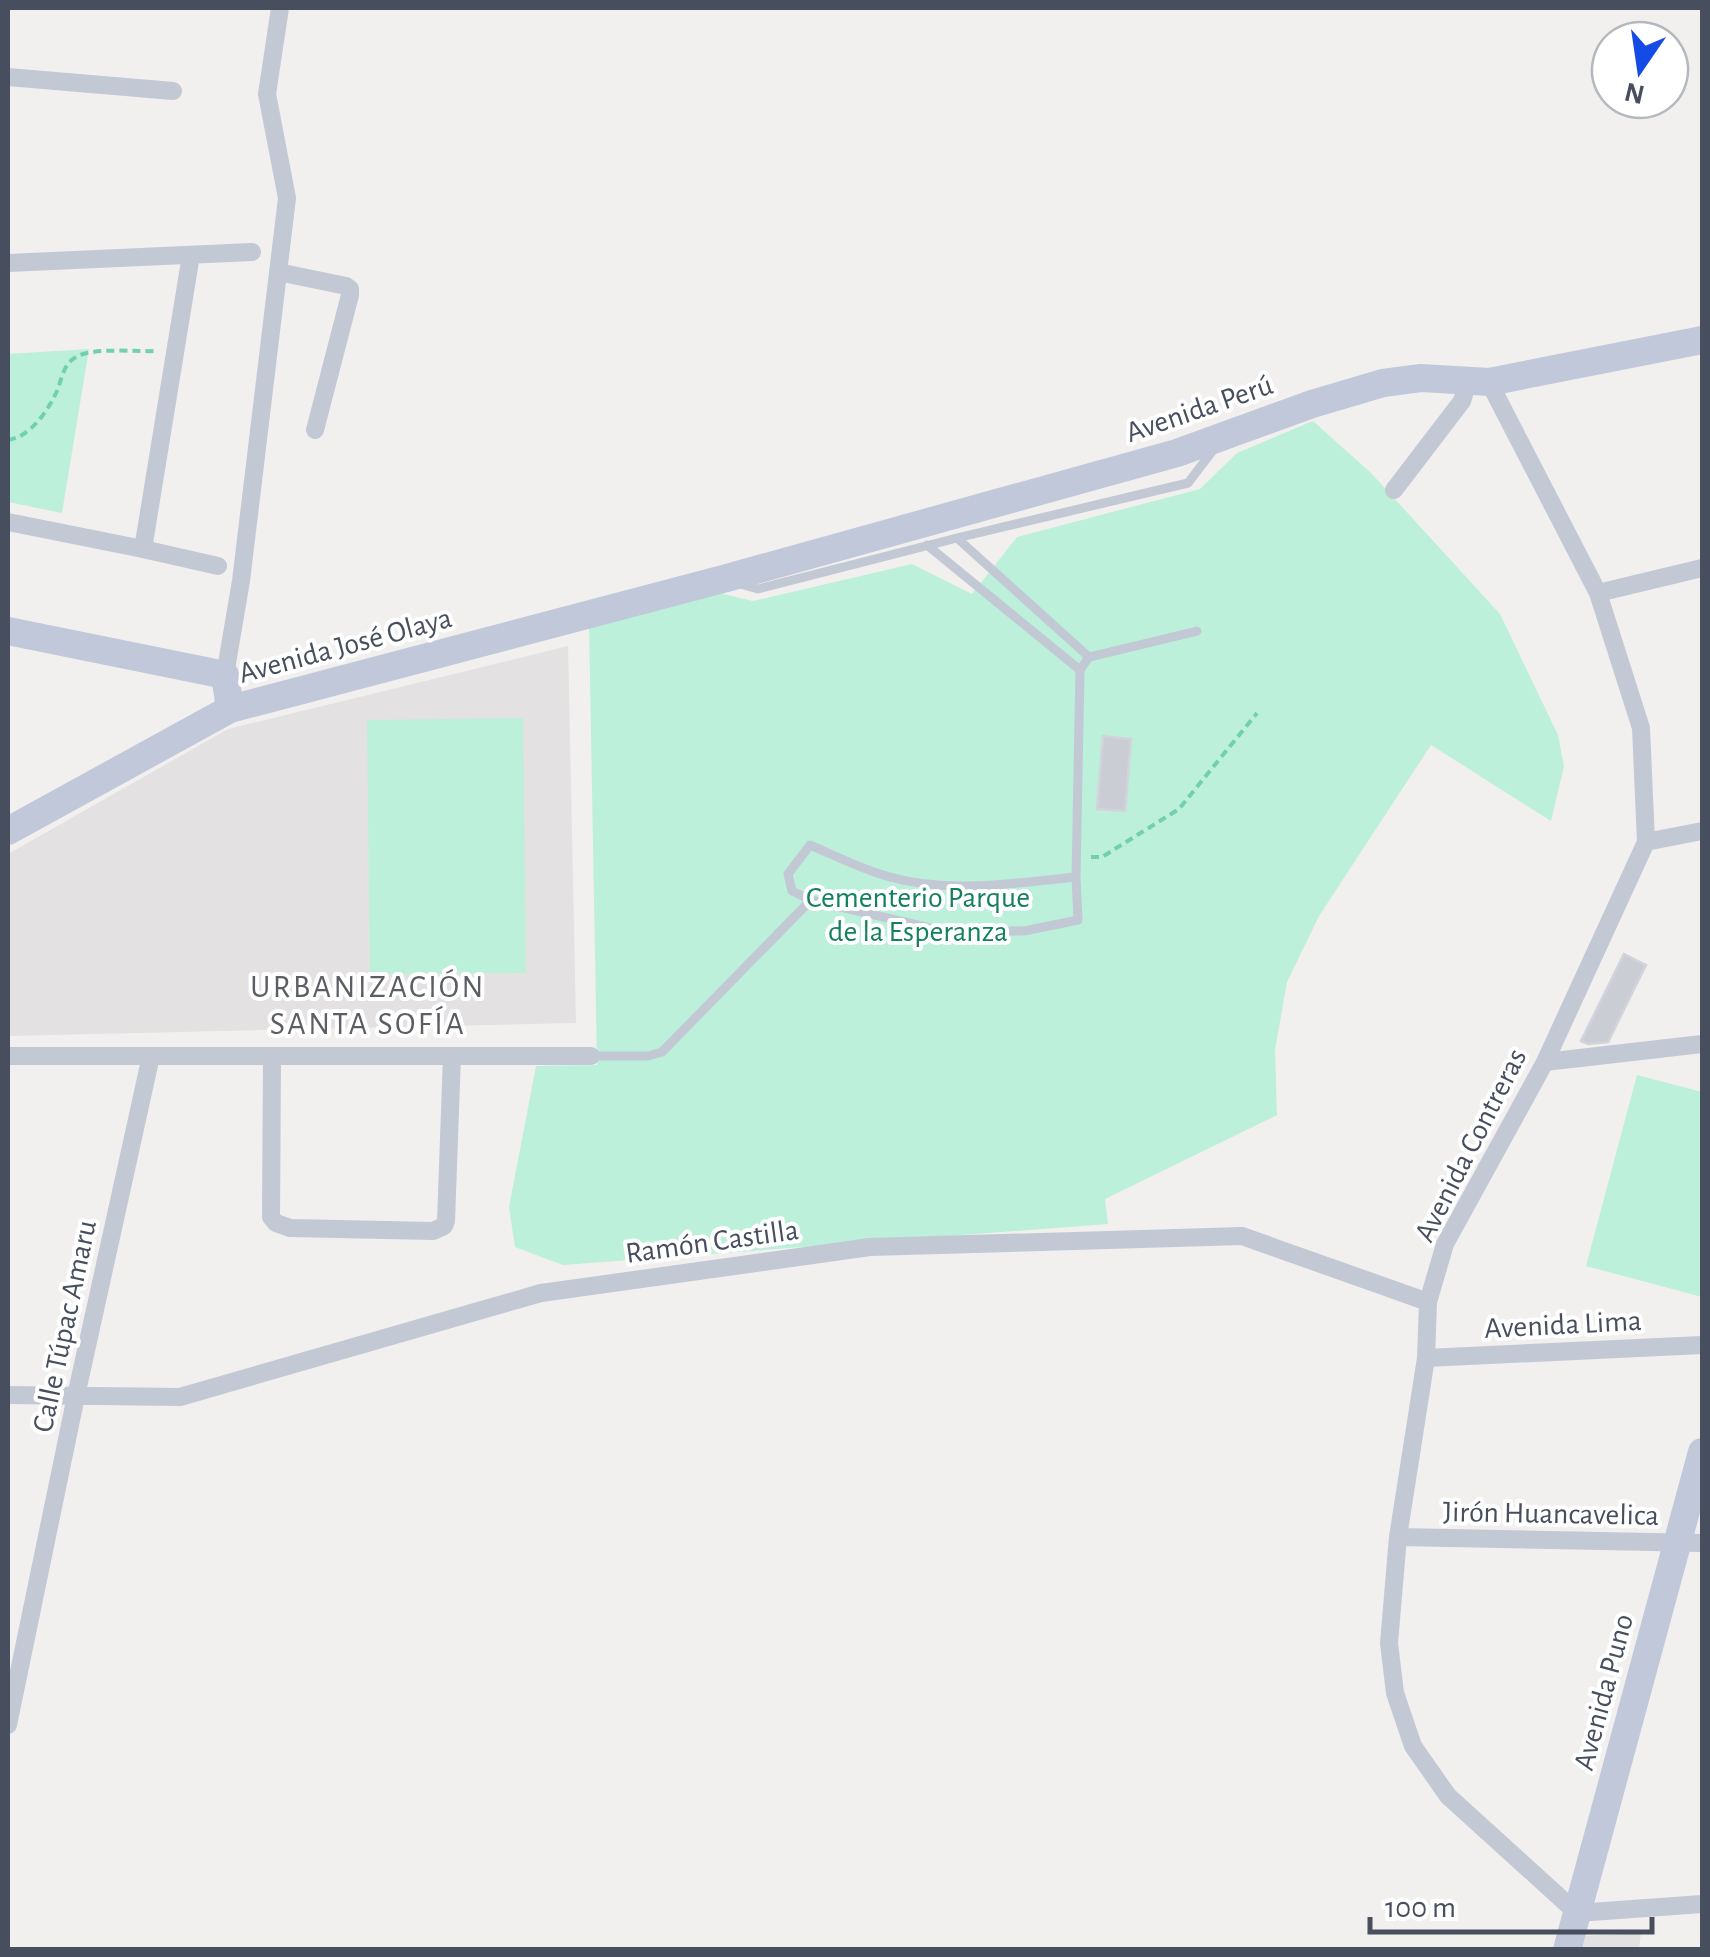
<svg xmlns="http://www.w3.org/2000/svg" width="1710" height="1957" font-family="'Alegreya Sans',sans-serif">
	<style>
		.education { fill: #e3e1e1 }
		.green { fill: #bcf0da }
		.building { fill: #cbcdd5; stroke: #d3d4db; stroke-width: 2.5 }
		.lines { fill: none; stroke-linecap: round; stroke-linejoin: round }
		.path { stroke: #73cfb2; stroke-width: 4; stroke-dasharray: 8 5; stroke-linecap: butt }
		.lane { stroke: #c2c8d4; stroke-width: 9 }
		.street { stroke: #c2c8d4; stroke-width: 18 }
		.secondary { stroke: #c1c8d9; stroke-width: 28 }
		.labels { text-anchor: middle; stroke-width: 8; stroke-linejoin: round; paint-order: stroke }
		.street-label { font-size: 30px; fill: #474e5d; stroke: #fff }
		.park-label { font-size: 30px; fill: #14815e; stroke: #fff }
		.neighbourhood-label { font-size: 32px; letter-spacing: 2.5px; fill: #5b5e64; stroke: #fff }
	</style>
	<rect width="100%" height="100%" fill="#f2efef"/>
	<path class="education" d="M568,646L576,1023L8,1036V854L228,729Z
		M1641,1933L1639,1949L1580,1950L1584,1936Z"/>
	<path class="green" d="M89,349L62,513L8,502V354Z
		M1313,421L1371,473L1500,614L1558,735L1564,766L1551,821L1431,745L1319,916L1287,982L1275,1050L1277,1115L1105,1199L1108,1224L563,1265L515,1247L509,1207L536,1066L597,1065L589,623L715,592L753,601L912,564L972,594L1017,537L1200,489L1237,453Z
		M523,718L526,973L370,974L367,720Z
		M1637,1075L1702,1092V1297L1586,1266Z"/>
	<path class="building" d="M1103,736L1131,739L1125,811L1097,809Z
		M1624,954L1646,965L1608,1042L1588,1044L1581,1041Z"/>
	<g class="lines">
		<path class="path" d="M8,440C30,437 48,411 57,391C62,379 63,364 76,357C93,347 135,352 156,351
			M1091,857H1102L1179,809L1257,713"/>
		<path class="lane" d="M957,538L1089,657
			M927,545L1080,670
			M740,584L758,589L957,538L1188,483L1214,449
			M1076,877C1014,883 951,894 890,877C863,870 836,856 810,845L788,874L792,891L811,900L947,932L1024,931L1078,920L1076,877L1080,670L1089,657L1197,631
			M591,1056H648L662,1052L811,900"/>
		<path class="street" d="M8,77L173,91
			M8,263L252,252
			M278,272L346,286L350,289V295L315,430
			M1489,382L1598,593L1641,728L1646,842L1545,1062L1445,1244L1428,1302L1426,1358L1398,1537L1389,1643L1395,1693L1413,1746L1448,1796L1577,1913L1702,1904
			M1394,490L1462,401L1468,382
			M8,522L143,549L218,566
			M143,549L191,255
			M1598,593L1702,568
			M225,675L241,581L287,198L267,94L280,8
			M1646,842L1702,831
			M8,1056H591
			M272,1056L271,1217L276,1223L290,1228L433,1231L444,1226L446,1221L452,1056
			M1545,1062L1702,1044
			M1426,1358L1702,1345
			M8,1395L180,1397L541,1293L870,1247L1242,1236L1428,1302
			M1398,1537L1702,1543
			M8,1725L76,1396L151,1056"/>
		<path class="secondary" d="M8,631L225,675L230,709
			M8,831L230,709L723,579L1177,453L1312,404L1383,383L1421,378L1489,382L1702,340
			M1567,1950L1702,1452"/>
	</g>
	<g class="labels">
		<g class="street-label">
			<text transform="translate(1199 408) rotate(-19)" y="10">Avenida Perú</text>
			<text transform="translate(345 645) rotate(-15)" y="10">Avenida José Olaya</text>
			<text transform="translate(1470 1145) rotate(-63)" y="10">Avenida Contreras</text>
			<text transform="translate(712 1241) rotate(-8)" y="10">Ramón Castilla</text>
			<text transform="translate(1563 1324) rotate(-3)" y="10">Avenida Lima</text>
			<text transform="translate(64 1326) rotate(-78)" y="10">Calle Túpac Amaru</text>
			<text transform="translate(1551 1513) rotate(1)" y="10">Jirón Huancavelica</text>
			<text transform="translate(1603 1692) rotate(-75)" y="10">Avenida Puno</text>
		</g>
		<g class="park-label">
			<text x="918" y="907">Cementerio Parque<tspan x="918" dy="34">de la Esperanza</tspan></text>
		</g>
		<g class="neighbourhood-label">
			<text x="368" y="997">URBANIZACIÓN<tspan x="368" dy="37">SANTA SOFÍA</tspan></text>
		</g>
	</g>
	<rect width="1710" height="1957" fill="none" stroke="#474e5d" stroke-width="20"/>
	<g transform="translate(1640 70) rotate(193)"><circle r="48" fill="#ffffff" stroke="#b5b8be" stroke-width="2.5"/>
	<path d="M0-8L18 38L0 25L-18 38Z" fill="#144be7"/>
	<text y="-15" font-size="28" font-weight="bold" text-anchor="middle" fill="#474e5d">N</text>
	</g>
	<path d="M1370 1917v15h282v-15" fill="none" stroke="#474e5d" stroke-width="5"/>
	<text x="1385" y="1917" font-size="30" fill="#474e5d" stroke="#ffffff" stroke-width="8" paint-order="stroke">100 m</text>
</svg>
